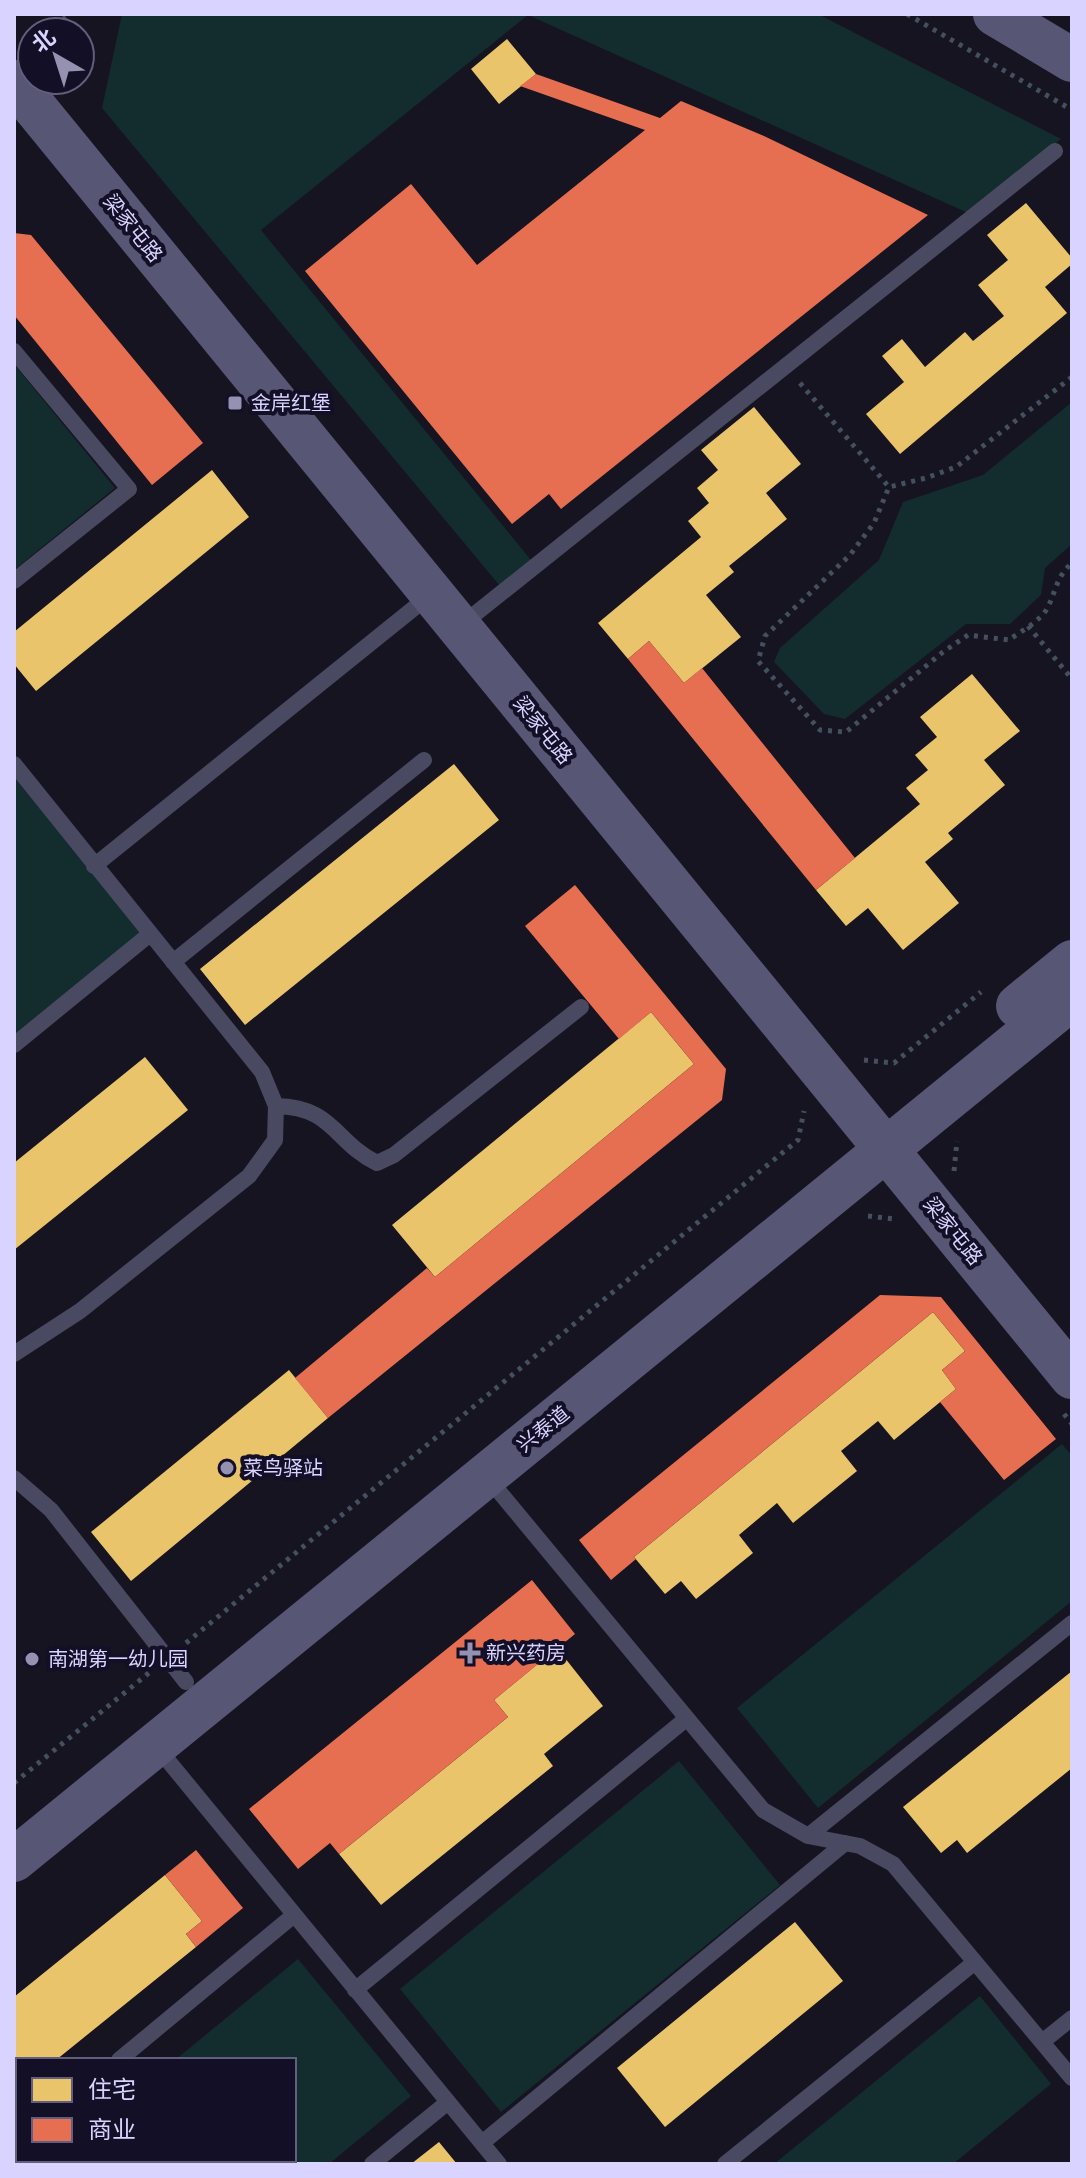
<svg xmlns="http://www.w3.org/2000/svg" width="1086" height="2178" font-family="'Fira Sans','Noto Sans SC',sans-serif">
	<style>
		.green { fill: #132c2d }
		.homes { fill: #e9c46a }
		.shops { fill: #e76f51 }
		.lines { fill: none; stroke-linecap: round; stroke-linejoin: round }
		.path { stroke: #44505f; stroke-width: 5; stroke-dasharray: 4 6; stroke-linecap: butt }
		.lane { stroke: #4a4962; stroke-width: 16 }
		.secondary { stroke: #575674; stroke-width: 44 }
		.poi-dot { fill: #9591b1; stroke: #130f26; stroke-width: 3 }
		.labels { text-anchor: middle; stroke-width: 8; stroke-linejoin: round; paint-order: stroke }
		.street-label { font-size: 20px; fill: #d9d4ff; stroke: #130f26 }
		.poi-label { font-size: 20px; fill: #d9d4ff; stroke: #130f26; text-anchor: start }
	</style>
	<rect width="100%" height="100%" fill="#161421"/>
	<path class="green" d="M122,14H818L1061,139L968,213L528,15L261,230L531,560L500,586L102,108Z
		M14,364L115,488L14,570Z
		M1072,402V544L1045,568L1041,595L1010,624H966L845,719L824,714L774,662L780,648L879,560L903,502L983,475Z
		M14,777L143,935L14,1039Z
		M1062,1444L1072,1456V1601L818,1808L737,1708Z
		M679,1761L780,1885L501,2112L400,1989Z
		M298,1959L411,2096L329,2164H92L89,2160H294V2060H175Z
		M980,1996L1051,2084L953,2164H774Z"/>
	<path class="homes" d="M507,39L536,74L499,104L471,69Z
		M1026,203L1072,258V264L1045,287L1067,313L900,454L866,414L904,382L882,356L902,339L925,367L965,332L973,341L1004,316L978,285L1008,260L987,235Z
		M754,407L801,464L766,493L787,519L729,566L734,572L706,595L741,637L684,683L649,641L628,659L598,623L701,537L688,521L709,503L697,488L718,470L701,450Z
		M212,470L249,517L36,691L14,664V632Z
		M972,674L1020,731L984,760L1005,785L948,833L953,839L925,862L959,903L903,950L868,908L846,926L816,890L920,804L906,788L928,770L915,755L937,737L920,717Z
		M454,764L499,820L245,1025L200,969Z
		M651,1012L694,1064L435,1277L392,1225Z
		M145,1057L188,1110L14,1250V1163Z
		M933,1312L965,1351L942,1370L956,1389L894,1440L878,1421L841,1451L857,1471L793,1523L777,1503L739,1535L753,1553L696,1599L681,1581L665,1594L634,1557Z
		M289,1370L328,1418L131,1581L91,1532Z
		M557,1648L603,1706L544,1754L553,1766L381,1905L339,1854L508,1717L494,1700Z
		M1072,1671V1768L967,1853L957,1840L941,1853L903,1807Z
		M165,1875L202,1921L186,1934L196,1947L56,2060H18V2090L14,2093V1997Z
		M795,1922L843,1981L665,2127L617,2068Z
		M439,2142L457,2164H411Z"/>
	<path class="shops" d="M536,74L660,118L681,101L764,136L928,215L561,509L549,494L512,524L305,271L411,184L477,265L645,130L520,86Z
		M14,233L31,235L203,443L152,485L14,315Z
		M649,641L684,683L702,668L855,858L816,890L628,659Z
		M575,885L726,1069L722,1100L328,1418L295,1378L427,1268L435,1277L694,1064L651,1012L619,1039L525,926Z
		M880,1295L941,1297L1056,1439L1004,1480L940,1402L956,1389L942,1370L965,1351L933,1312L634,1557L636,1559L611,1580L579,1540Z
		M532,1580L575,1634L494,1700L508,1717L339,1854L330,1843L298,1869L249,1809Z
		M196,1850L243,1908L196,1947L186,1934L202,1921L165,1875Z
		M14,2102L18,2107V2160H61L65,2164H14Z"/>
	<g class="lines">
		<path class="path" d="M907,14L1072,110
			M47,32L70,14
			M1072,377L956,467L926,478L889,487L874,523L850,555L765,636L758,661L820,730L846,732L943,652L968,635L1009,640C1021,631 1041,621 1048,607C1056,590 1057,576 1072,563
			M800,383L889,487
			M1028,626L1072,679
			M864,1060L894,1063L981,992
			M954,1171L957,1141
			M868,1216L894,1219
			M1064,1414L1072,1424
			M186,1643L798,1140L804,1111
			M14,1783L150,1672"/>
		<path class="lane" d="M14,351L129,489L14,581
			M460,626L1055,151
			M14,764L262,1072L276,1106L275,1140L249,1176L80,1311L14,1354
			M94,866L429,596
			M173,962L424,760
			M14,1045L150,934
			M276,1106C334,1107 334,1142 377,1163L394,1155L581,1007
			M487,1477L763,1810L808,1836L860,1846L893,1864L1072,2078
			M14,1478L51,1510L186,1682
			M156,1746L499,2164
			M808,1836L1072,1623
			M355,1990L686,1719
			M1042,2042L1072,2018
			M119,2060L294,1915
			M482,2143L845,1843
			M372,2164L448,2102
			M725,2164L975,1962"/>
		<path class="secondary" d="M995,14L1072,60
			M14,82L1072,1377
			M1018,1006L1072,962
			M14,1860L1072,998"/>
	</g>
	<g class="poi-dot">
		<rect x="227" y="395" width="16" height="16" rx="4"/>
		<circle cx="227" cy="1468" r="8"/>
		<path d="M466 1641h8v8h8v8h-8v8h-8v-8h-8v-8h8z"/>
		<circle cx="32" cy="1659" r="8"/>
	</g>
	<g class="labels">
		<g class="street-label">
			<text transform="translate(133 228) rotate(51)" y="7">梁家屯路</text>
			<text transform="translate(543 730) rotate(51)" y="7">梁家屯路</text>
			<text transform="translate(953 1231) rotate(51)" y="7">梁家屯路</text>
			<text transform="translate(543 1429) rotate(-39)" y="7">兴泰道</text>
		</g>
		<g class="poi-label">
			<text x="251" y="410">金岸红堡</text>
			<text x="243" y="1475">菜鸟驿站</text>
			<text x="486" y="1660">新兴药房</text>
			<text x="48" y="1666">南湖第一幼儿园</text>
		</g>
	</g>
	<rect width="1086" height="2178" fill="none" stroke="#d9d4ff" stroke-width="32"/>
	<rect x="16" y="2058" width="280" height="104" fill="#130f26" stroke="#625e7d" stroke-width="2"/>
	<rect x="32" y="2078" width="40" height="24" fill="#e9c46a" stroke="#625e7d" stroke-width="2"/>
	<text x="88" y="2098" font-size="24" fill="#d9d4ff">住宅</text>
	<rect x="32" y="2118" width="40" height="24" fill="#e76f51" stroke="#625e7d" stroke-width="2"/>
	<text x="88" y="2138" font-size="24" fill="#d9d4ff">商业</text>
	<g transform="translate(56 56) rotate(321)"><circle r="38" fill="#130f26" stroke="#625e7d" stroke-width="2"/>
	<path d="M0-6L14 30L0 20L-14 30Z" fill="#9591b1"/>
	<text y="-12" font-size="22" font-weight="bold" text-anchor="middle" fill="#d9d4ff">北</text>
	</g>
</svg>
